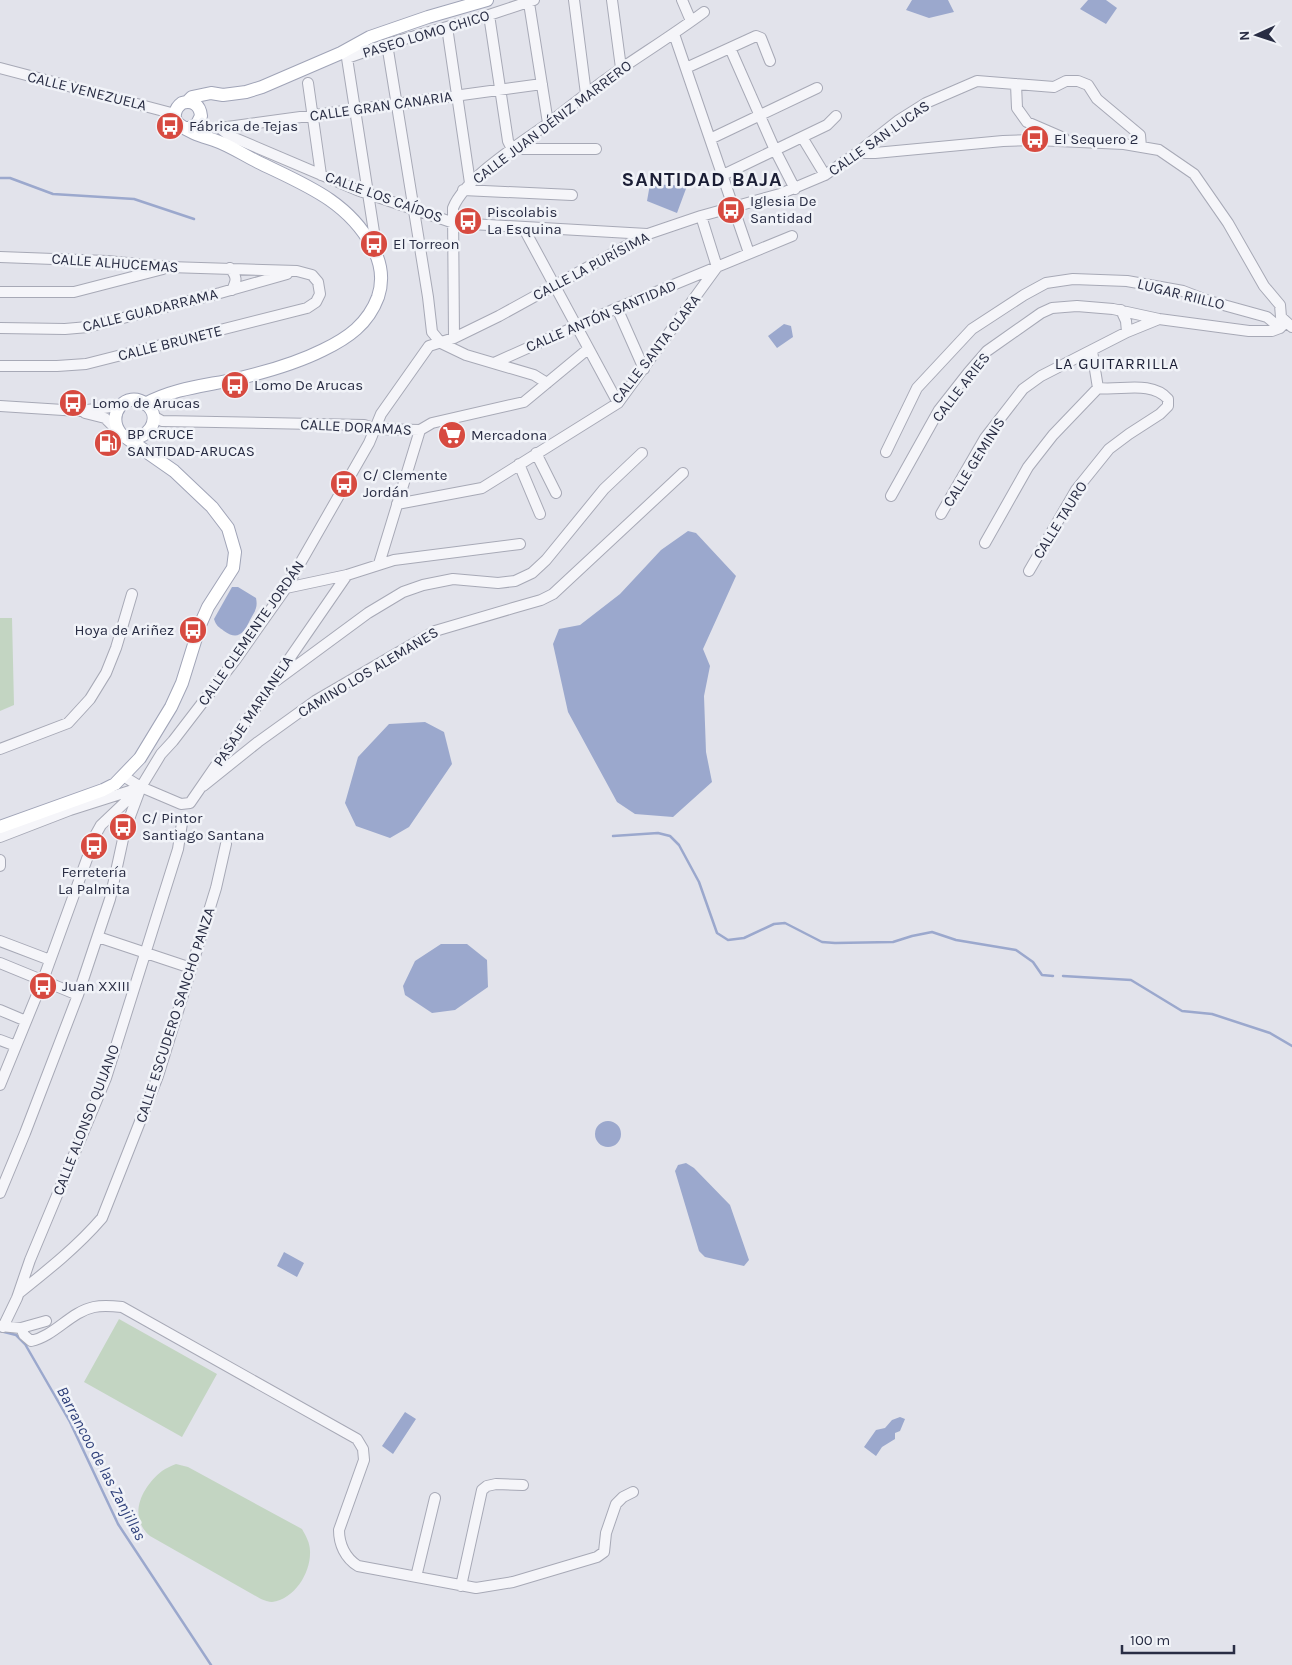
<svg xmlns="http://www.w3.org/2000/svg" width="1292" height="1665" font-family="Karla,sans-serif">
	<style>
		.green { fill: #c3d5c2 }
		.water { fill: #9ba8cd }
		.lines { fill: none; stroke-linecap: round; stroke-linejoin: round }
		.stream { stroke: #9ba8cd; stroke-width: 2.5 }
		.minor-casing { stroke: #a7a9b6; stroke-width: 12 }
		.major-casing { stroke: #a0a4b7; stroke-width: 14 }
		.minor { stroke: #f5f5f9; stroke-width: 10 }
		.major { stroke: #fff; stroke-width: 12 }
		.labels { text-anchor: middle; stroke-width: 5; stroke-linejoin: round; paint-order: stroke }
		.street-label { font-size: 15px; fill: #292d44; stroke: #f1f3f8 }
		.poi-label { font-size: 15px; fill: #292d44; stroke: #f1f3f8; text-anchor: start }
		.neighbourhood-label { font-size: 16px; letter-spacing: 1px; fill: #1b1e35; stroke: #f1f3f8 }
		.water-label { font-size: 16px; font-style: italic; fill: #30417b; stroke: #f1f3f8 }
		.district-label { font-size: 20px; font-weight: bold; letter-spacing: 1px; fill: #1b1e35; stroke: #f1f3f8 }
	</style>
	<rect width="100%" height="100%" fill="#e2e3eb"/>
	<path class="green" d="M0,618H12L14,705L0,711Z
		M119,1319L217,1374L182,1437L84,1382Z
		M176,1464L188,1467L302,1529C306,1536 310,1543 310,1551C311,1572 295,1599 272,1602C269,1602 264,1600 261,1599L150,1536C127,1516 142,1487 162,1471C166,1468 171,1466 176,1464Z"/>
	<path class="water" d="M912,0H948L954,12L929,18L906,10Z
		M1088,0H1106L1117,8L1106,24L1080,9Z
		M650,184L687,186L677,213L647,201Z
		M784,324L791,326L793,337L777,348L768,336Z
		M688,531L696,533L736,576L703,649L710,666L704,696L706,752L712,782L673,817L635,814L617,802L568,712L553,644L559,629L580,625L620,594L661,550Z
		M232,587H238L256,598C258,608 255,611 250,620C244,633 238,641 224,631C219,627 216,626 214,619Z
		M425,722L444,732L452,764L409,827L390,838L356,826L345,803L358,757L389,724Z
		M441,944H467L487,960L488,987L455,1010L432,1013L405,995L403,986L415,961Z
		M595 1134a13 13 0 1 1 26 0a13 13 0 1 1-26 0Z
		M686,1163L694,1168L730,1205L749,1260L744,1266L705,1257L699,1251L675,1171L678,1165Z
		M284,1252L304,1263L297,1277L277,1266Z
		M405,1412L416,1419L393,1454L382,1446Z
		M900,1417L905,1419L900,1431L895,1433V1439L882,1447L876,1456L864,1447L876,1430L885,1428L892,1420Z"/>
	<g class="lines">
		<path class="stream" d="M0,178H10L53,194L134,199L194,219
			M613,836L658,833L670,836L679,845L699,882L717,933L728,940L744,938L774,924L785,923L822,942L835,943L893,942L912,936L932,932L956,940L1016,950L1033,962L1042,975L1053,976
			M1063,976L1131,980L1182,1011L1212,1014L1270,1033L1292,1046
			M0,1331L16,1335L25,1344L70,1422L118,1524L211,1665"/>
		<defs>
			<path id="minor" d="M574,0L586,94
				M612,0L621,68
				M682,0L691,21
				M529,3L548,123
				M489,15L508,141L512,149H596
				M447,27L470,183
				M674,34L749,253
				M387,44L428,297L432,332L441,343L466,355L534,375L547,383
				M730,48L775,150L795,189
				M0,68L175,114
				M686,68L756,36L761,38L770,61
				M308,83L321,175
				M1016,84L1017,108L1027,122L1064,138
				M220,128L230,136L357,190L454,223L647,234
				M220,128L542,84
				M802,137L825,175
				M710,139L817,88
				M857,153H875L1003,141L1036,140L1124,144L1159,150L1194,174L1228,223L1264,286L1280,305L1281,317L1292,327
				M723,175L827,125L836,116
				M463,190L572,195
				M523,227L618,403
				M369,242L374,232L347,58L387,44L489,15L534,0
				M0,257L107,261L169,267L297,271L312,275L318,282L320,294L316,302L307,308L86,364L57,366H0
				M230,268C237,277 237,280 232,290
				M0,292H74L163,269
				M617,308L644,369
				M1121,310L1126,321L1127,332
				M0,328L65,329L88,327L220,293L287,274
				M454,338L453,208C465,178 522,142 549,123C573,104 597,85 622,68C650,49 677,32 704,12
				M494,363L617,308L792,236
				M0,406L79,411L119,406
				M85,413L105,418L119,432
				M153,416L162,421L364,425L376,429L420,430L432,423L524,402L588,349
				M886,452L917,388L972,329L1024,295L1046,283L1073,279L1127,281L1183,291L1209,301L1267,317L1280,328
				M536,453L556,493
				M519,464L540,514
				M891,496L939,410L968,373L987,351L1041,313L1052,308L1077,306L1113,309L1159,319L1249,331H1272L1280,328L1286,322
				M397,504L482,488L618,403L717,267L701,216
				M941,514L985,438L1023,389L1041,376L1127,332L1159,319
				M985,543L1028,467L1053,435L1098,388L1092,351
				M379,564L420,430
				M1029,571L1076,490L1109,449L1129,434L1160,414L1168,406V399C1151,380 1120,391 1098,388
				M286,588L347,575L394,560L520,544
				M273,683L368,613L403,592L423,585L453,579L498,583L515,581L532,573L546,560L604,489L642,453
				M0,749L68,723L90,699L106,673L116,648L132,594
				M123,776L141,787L181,804L190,803L347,575
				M203,786L258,742L315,701L435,631L513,608L541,600L553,594L683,473
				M0,837L70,810L136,789
				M0,860V866
				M98,937L191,968
				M0,941L50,960
				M0,963L78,995
				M0,1010L26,1021
				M0,1040L16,1046
				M0,1085L43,980L96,834L101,825L141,787
				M0,1193L25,1133L78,995L110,899L125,830L141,787L161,754L173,741L236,659L286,588L369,443L381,414L429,346L454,338L499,316L648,234L701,216L780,194L825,175L857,153L899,120L926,103L977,81L1054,87L1066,81H1078L1088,85L1097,99L1140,135L1141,147
				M19,1293C48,1270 78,1246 102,1218L158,1076L216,888L226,844
				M0,1326L21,1328L46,1321
				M3,1327L17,1298L30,1260L106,1078L178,849L182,823
				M21,1328L24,1335L31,1341C55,1336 70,1312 94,1307C103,1305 113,1306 122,1307L357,1439L363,1449L364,1460L339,1530C339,1544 345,1558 358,1566L476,1588L513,1582L597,1557L604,1552L606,1533L616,1504L623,1497L633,1492
				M416,1577L435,1498
				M461,1586L482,1490L487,1486L496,1484L523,1485"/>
			<path id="major" d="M187,102L192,97L211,93L223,95L246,92L262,87L341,53L370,37L428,17L487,0
				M145,404C175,388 204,386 236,379C266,372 295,364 323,350C348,338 368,324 378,297C384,279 381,262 372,246C347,200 303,184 258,162C244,155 229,145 214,140C202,136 190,133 180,125C171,119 175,108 182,103C193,100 200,105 201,116L197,124L189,128H184
				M0,827L103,790L115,784L140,758L171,707L182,683L200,625L208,607L233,568L235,552L228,528L212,507L174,471L121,434C105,415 126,389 146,404C164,418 147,443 126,437"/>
		</defs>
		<use href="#minor" class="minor-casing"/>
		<use href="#major" class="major-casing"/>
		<use href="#minor" class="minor"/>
		<use href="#major" class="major"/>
	</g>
	<defs>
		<symbol id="bus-disc" viewBox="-11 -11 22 22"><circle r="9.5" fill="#d74a40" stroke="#f1f3f8"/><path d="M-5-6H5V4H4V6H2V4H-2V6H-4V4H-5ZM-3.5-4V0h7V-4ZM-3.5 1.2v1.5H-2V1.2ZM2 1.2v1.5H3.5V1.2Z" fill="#fff"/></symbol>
		<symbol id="supermarket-disc" viewBox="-11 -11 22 22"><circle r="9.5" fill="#d74a40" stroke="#f1f3f8"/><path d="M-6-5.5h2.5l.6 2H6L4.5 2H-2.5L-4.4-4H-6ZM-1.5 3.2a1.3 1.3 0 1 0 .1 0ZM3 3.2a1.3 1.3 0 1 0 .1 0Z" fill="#fff"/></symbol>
		<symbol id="fuel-disc" viewBox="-11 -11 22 22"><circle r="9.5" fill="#d74a40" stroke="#f1f3f8"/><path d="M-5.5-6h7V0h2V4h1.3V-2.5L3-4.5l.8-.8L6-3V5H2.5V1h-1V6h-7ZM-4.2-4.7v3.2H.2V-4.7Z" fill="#fff"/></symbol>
	</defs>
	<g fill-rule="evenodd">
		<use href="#bus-disc" x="154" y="110" width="32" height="32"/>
		<use href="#bus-disc" x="1019" y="123" width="32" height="32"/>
		<use href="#bus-disc" x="715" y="194" width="32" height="32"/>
		<use href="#bus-disc" x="452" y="205" width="32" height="32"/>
		<use href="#bus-disc" x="358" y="228" width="32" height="32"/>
		<use href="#bus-disc" x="219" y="369" width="32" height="32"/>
		<use href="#bus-disc" x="57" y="387" width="32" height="32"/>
		<use href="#supermarket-disc" x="436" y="419" width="32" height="32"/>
		<use href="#fuel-disc" x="92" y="427" width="32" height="32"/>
		<use href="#bus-disc" x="328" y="468" width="32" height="32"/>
		<use href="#bus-disc" x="177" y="614" width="32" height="32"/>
		<use href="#bus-disc" x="107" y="811" width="32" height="32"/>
		<use href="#bus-disc" x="78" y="830" width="32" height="32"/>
		<use href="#bus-disc" x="27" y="970" width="32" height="32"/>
	</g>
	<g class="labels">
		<g class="street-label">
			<text transform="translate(426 34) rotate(-17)" y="5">PASEO LOMO CHICO</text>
			<text transform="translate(87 91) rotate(14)" y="5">CALLE VENEZUELA</text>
			<text transform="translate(381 106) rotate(-8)" y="5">CALLE GRAN CANARIA</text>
			<text transform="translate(552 122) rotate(-37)" y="5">CALLE JUAN DÉNIZ MARRERO</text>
			<text transform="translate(879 138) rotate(-35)" y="5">CALLE SAN LUCAS</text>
			<text transform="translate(384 197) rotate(20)" y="5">CALLE LOS CAÍDOS</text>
			<text transform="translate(115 263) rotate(4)" y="5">CALLE ALHUCEMAS</text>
			<text transform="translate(591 266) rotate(-28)" y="5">CALLE LA PURÍSIMA</text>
			<text transform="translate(1181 294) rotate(14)" y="5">LUGAR RIILLO</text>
			<text transform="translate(150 310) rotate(-14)" y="5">CALLE GUADARRAMA</text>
			<text transform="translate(601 316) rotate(-23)" y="5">CALLE ANTÓN SANTIDAD</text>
			<text transform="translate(170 343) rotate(-14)" y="5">CALLE BRUNETE</text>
			<text transform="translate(656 349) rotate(-52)" y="5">CALLE SANTA CLARA</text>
			<text transform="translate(961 387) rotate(-52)" y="5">CALLE ARIES</text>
			<text transform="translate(356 427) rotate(3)" y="5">CALLE DORAMAS</text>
			<text transform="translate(974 462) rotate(-58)" y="5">CALLE GEMINIS</text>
			<text transform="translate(1060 520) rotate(-58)" y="5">CALLE TAURO</text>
			<text transform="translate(251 633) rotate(-55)" y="5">CALLE CLEMENTE JORDÁN</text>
			<text transform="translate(368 672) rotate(-31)" y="5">CAMINO LOS ALEMANES</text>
			<text transform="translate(253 711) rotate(-56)" y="5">PASAJE MARIANELA</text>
			<text transform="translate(175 1015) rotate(-72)" y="5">CALLE ESCUDERO SANCHO PANZA</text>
			<text transform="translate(86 1120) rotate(-69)" y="5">CALLE ALONSO QUIJANO</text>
		</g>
		<g class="poi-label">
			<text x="189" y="131">Fábrica de Tejas</text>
			<text x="1054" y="144">El Sequero 2</text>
			<text x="750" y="206">Iglesia De<tspan x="750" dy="17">Santidad</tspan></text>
			<text x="487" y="217">Piscolabis<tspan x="487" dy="17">La Esquina</tspan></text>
			<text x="393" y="249">El Torreon</text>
			<text x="254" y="390">Lomo De Arucas</text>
			<text x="92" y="408">Lomo de Arucas</text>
			<text x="127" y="439">BP CRUCE<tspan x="127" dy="17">SANTIDAD-ARUCAS</tspan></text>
			<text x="471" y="440">Mercadona</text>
			<text x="363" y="480">C/ Clemente<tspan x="363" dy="17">Jordán</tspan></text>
			<text x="174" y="635" text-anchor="end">Hoya de Ariñez</text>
			<text x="142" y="823">C/ Pintor<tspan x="142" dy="17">Santiago Santana</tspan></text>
			<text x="94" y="877" text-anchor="middle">Ferretería<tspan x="94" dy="17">La Palmita</tspan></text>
			<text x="62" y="991">Juan XXIII</text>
		</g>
		<g class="neighbourhood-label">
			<text x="1117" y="369">LA GUITARRILLA</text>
		</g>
		<g class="water-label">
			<text transform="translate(102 1463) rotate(62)" y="6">Barrancoo de las Zanjillas</text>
		</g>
		<g class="district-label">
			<text x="702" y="186">SANTIDAD BAJA</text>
		</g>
	</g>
	<g transform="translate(1257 35) rotate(267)" stroke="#f1f3f8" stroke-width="4" paint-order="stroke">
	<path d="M0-4L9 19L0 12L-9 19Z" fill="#292d44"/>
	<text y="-8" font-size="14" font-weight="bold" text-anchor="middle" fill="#292d44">N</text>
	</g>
	<path d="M1122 1645v8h112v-8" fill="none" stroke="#292d44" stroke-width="2.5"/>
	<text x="1130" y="1645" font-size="15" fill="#292d44" stroke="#f1f3f8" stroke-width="4" paint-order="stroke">100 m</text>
</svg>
